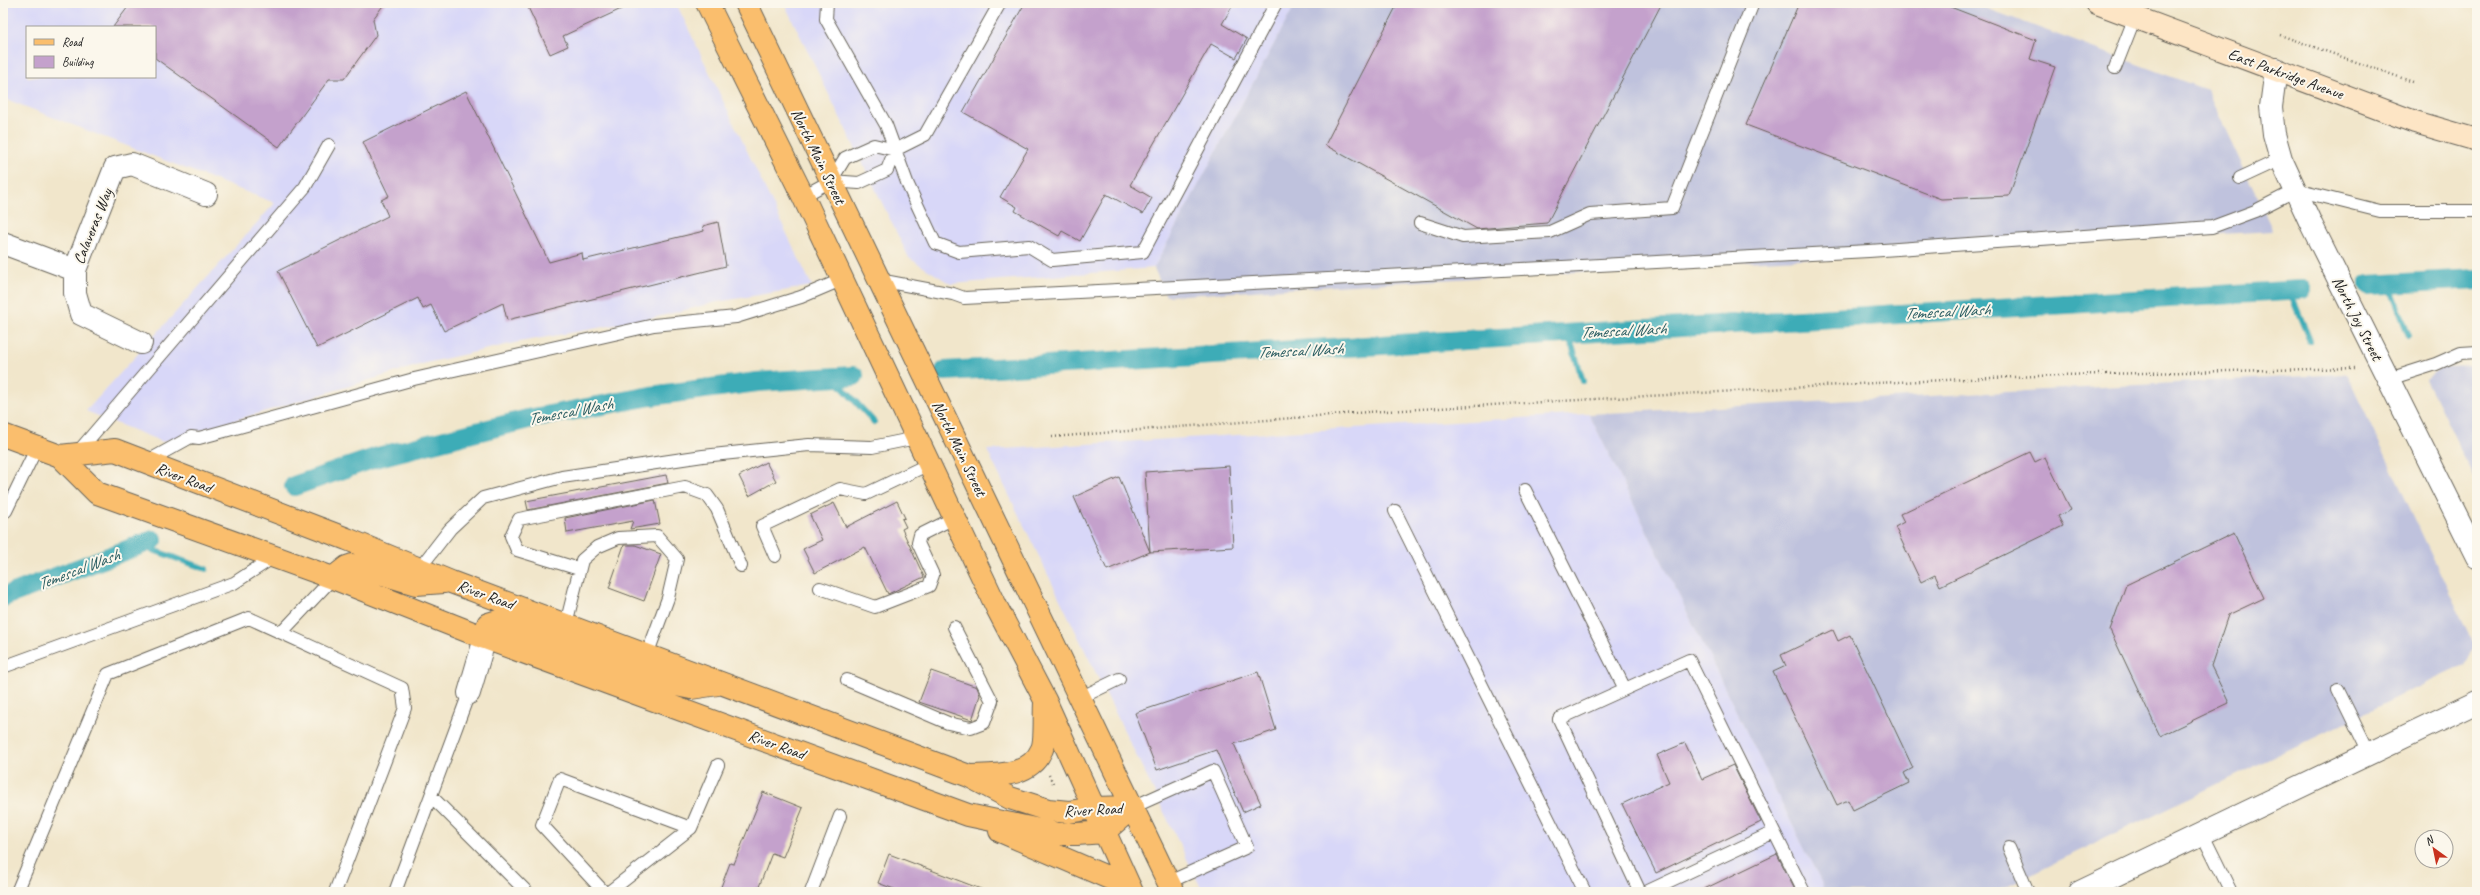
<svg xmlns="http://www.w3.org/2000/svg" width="2480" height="895" font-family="Caveat,sans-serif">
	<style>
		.built { fill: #d8d7f8; fill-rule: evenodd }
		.industrial { fill: #bfc2dd }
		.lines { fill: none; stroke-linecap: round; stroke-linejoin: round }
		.stream { stroke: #3cacb7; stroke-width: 6 }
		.canal { stroke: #3cacb7; stroke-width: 20 }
		.building { fill: #c4a1cc }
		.service-casing { stroke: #676359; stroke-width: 14 }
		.minor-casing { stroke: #676359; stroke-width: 24 }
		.tertiary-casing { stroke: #676359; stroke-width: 24 }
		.secondary-casing { stroke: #676359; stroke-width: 24 }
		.primary-casing { stroke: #676359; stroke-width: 24 }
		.path { stroke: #676359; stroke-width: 2.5; stroke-dasharray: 1 3; stroke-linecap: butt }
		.service { stroke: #fff; stroke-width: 12 }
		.minor { stroke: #fff; stroke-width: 22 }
		.tertiary { stroke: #fff; stroke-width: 22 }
		.secondary { stroke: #fde5c5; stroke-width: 22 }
		.primary { stroke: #fabe6d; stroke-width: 22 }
		.labels { text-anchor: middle; stroke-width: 4; stroke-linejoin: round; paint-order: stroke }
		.street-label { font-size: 16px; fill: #1c1c1c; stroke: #fbf7ec }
		.water-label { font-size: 17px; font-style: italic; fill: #2a5d62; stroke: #fbf7ec }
	</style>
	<rect width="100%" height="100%" fill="#fbf7ec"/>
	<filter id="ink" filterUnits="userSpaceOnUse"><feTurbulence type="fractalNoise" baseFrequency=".025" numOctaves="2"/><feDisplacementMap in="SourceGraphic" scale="8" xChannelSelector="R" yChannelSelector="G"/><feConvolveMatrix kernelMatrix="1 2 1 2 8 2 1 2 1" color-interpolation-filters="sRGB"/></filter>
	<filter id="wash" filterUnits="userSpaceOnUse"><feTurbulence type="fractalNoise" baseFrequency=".012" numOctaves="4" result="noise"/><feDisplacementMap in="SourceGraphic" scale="16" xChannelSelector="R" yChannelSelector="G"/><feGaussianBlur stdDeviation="0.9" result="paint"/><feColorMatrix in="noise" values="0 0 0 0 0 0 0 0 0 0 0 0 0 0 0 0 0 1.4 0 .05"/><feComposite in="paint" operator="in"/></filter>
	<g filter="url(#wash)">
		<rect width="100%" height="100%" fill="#f1e6cb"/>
		<path class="built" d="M3,3H676L812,286L717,302L653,318L519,342L426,363L163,442L86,411L275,203L3,98ZM27,27H155V77H27Z
			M784,3H1296L1154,268L951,284L909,258Z
			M1589,414L1826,892H1203L987,450Z"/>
		<path class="industrial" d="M1296,3H1972L2207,90L2273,231L1166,296L1154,268Z
			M2477,366V483L2426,379L2441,367Z
			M2347,374L2474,645L2464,665L1994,892H1826L1589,414Z"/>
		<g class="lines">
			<path class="stream" d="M2389,284L2409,336
				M2289,290L2310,341
				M1568,333L1583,381
				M834,378L874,422
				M139,545L206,569"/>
			<path class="canal" d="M2369,285L2477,279
				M945,371L2302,290
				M294,486L378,457L528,419L651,396L757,382L854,376
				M3,597L153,540"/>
		</g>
		<g id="blocks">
			<path class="building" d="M131,3H385L373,19L376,35L344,79H329L279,147L155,58V27H113Z
				M526,3H634L563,36L568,46L550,54Z
				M1025,3H1234L1222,24L1247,39L1236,58L1211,44L1130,185L1152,198L1143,214L1106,194L1080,241L1062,231L1059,236L1015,211L1017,207L1000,197L1028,149L963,112Z
				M1398,3H1662L1547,223L1477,229L1325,145Z
				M1799,3H1940L2036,40L2030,59L2055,67L2009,196L1941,199L1746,125Z
				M466,91L549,262L582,253L583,260L704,231L703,226L718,222L726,266L507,320L503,303L444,331L431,305L423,309L418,298L317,348L278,271L388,216L381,200L389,196L363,142Z
				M2030,452L2035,462L2045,457L2071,510L2058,516L2063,526L1940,586L1935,575L1921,582L1895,527L1904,522L1900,514Z
				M766,462L776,481L749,496L739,476Z
				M1229,466L1233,547L1150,552L1145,472Z
				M666,475L668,483L528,510L526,501Z
				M1119,477L1150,552L1107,570L1074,497Z
				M655,500L660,524L630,529L633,521L567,533L565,518Z
				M897,501L905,518L902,519L906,527L902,529L924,577L888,594L865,547L815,573L803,549L822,540L810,515L834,503L846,527Z
				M2234,533L2264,598L2228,615L2211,666L2229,703L2160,736L2110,630L2126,585Z
				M624,545H635L661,554L644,601L609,588Z
				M1833,630L1838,641L1850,635L1913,768L1904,773L1909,783L1853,810L1848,800L1837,805L1773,672L1786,666L1781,655Z
				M931,671L977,687L980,695L972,720L919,702Z
				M1258,672L1276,730L1234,744L1261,804L1243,812L1216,750L1157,770L1135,713Z
				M1685,743L1702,779L1733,765L1761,822L1656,873L1622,804L1669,782L1657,755Z
				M763,792L803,808L783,857L772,853L757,892H719L730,863L734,864Z
				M889,854L986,891L985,892H902L878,883Z
				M1777,854L1796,892H1698Z"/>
		</g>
	</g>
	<g filter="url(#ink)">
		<use href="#blocks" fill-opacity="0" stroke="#676359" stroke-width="1"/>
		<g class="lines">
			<defs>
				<path id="service" d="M827,3L826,19L886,125L908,185L935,243L959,252L1029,246L1052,260L1143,252L1276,3
					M2115,68L2135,17
					M2240,178L2281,159
					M831,181L859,183L887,170L895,150
					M803,196L831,181L845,158L874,145L895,150L925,135L1000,3
					M1420,223L1463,237L1550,232L1590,214L1672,208L1753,3
					M879,280L953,294L964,298L1869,251L2212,227L2255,211L2296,190L2380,211H2477
					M2389,379L2436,364L2461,353L2477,352
					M77,453L305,187L329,145
					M146,462L191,437L199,438L414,379L654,325L736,317L801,297L841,280
					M1525,490L1625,689
					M1395,511L1585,892
					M3,512L6,511L37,447
					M775,556L762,526L840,489L866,494L929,464
					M419,569L450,529L483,498L562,477L703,456L809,445L872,447L916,438
					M579,569L517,550L511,536L519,519L685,487L707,495L717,509L741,566
					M820,588L875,607L929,586L933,575L918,543L920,535L954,518
					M566,624L582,560L597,547L618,538L657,536L677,559L668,598L647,655
					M282,632L333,578
					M3,667L234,583L274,557
					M847,680L948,723L971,728L984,723L992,701L954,627
					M2338,690L2369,753
					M1080,698L1119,679
					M431,796L527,892
					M1133,807L1213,771L1247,847L1169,882
					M2202,833L2231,892
					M2009,848L2028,892
					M17,892L108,674L249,618L402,688L405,708L335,892
					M395,892L469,693
					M604,892L542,825L560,779L691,828
					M609,892L691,828L718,765
					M811,892L840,816
					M1640,892L1559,719L1689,660L1804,892
					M1646,892L1774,832"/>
				<path id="minor" d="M3,243L75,270
					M141,343L81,314L75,293V270L115,168L132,164L206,194
					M469,693L485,638"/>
				<path id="tertiary" d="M2276,69L2271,107L2274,134L2281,159L2312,226L2477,557
					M2080,892L2477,702"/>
				<path id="secondary" d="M2097,3L2415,122L2477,140"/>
				<path id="primary" d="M707,3L803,196L997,608L1045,700L1132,892
					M746,3L1173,892
					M3,435L60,456L97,493L333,578L485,638L968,815L1058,834H1077L1104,832L1133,807
					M60,456L115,450L347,539L451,582L969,776L1010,798L1048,810L1069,812L1093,808L1133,807
					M333,578L347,567L353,565L416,584L444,582
					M485,638L488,624L498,621L676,685L691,688L718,684
					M969,776C995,775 1030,778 1042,749C1046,740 1044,715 1045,703
					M1000,831L1130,887"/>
			</defs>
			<use href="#service" class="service-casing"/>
			<use href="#minor" class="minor-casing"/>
			<use href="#tertiary" class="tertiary-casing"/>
			<use href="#secondary" class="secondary-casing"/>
			<use href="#primary" class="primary-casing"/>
			<path class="path" d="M2280,35L2413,82
				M1052,437L1368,412L1876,383L2060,375L2355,368
				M1049,775L1054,785"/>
			<use href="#service" class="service"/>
			<use href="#minor" class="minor"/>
			<use href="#tertiary" class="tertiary"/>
			<use href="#secondary" class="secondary"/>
			<use href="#primary" class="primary"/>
		</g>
	</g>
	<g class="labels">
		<g class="street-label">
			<text transform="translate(2286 73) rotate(20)" y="6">East Parkridge Avenue</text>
			<text transform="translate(819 156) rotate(64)" y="6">North Main Street</text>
			<text transform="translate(92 226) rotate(-68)" y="6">Calaveras Way</text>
			<text transform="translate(2358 318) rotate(63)" y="6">North Joy Street</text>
			<text transform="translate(960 448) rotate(64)" y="6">North Main Street</text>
			<text transform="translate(184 477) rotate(21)" y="6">River Road</text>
			<text transform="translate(486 594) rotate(20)" y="6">River Road</text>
			<text transform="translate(777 744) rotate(20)" y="6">River Road</text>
			<text transform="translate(1093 809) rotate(-3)" y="6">River Road</text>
		</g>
		<g class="water-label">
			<text transform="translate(1947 311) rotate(-3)" y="6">Temescal Wash</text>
			<text transform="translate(1623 330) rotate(-3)" y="6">Temescal Wash</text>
			<text transform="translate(1300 350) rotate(-3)" y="6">Temescal Wash</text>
			<text transform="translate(570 411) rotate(-11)" y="6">Temescal Wash</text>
			<text transform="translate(78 569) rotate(-21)" y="6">Temescal Wash</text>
		</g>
	</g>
	<rect width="2480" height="895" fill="none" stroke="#fbf7ec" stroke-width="16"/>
	<rect x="26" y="26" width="130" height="52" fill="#fbf7ec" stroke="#a29f99"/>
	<rect x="34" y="39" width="20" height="6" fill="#fabe6d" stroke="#a29f99"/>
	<text x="62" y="46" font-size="12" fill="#1c1c1c">Road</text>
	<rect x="34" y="56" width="20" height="12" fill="#c4a1cc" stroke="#a29f99"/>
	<text x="62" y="66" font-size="12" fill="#1c1c1c">Building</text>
	<g transform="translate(2434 849) rotate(327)"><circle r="19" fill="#fbf7ec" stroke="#a29f99"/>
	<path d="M0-3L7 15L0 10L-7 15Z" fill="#c8321e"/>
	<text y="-6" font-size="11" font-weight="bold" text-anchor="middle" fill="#1c1c1c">N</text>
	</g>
</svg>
